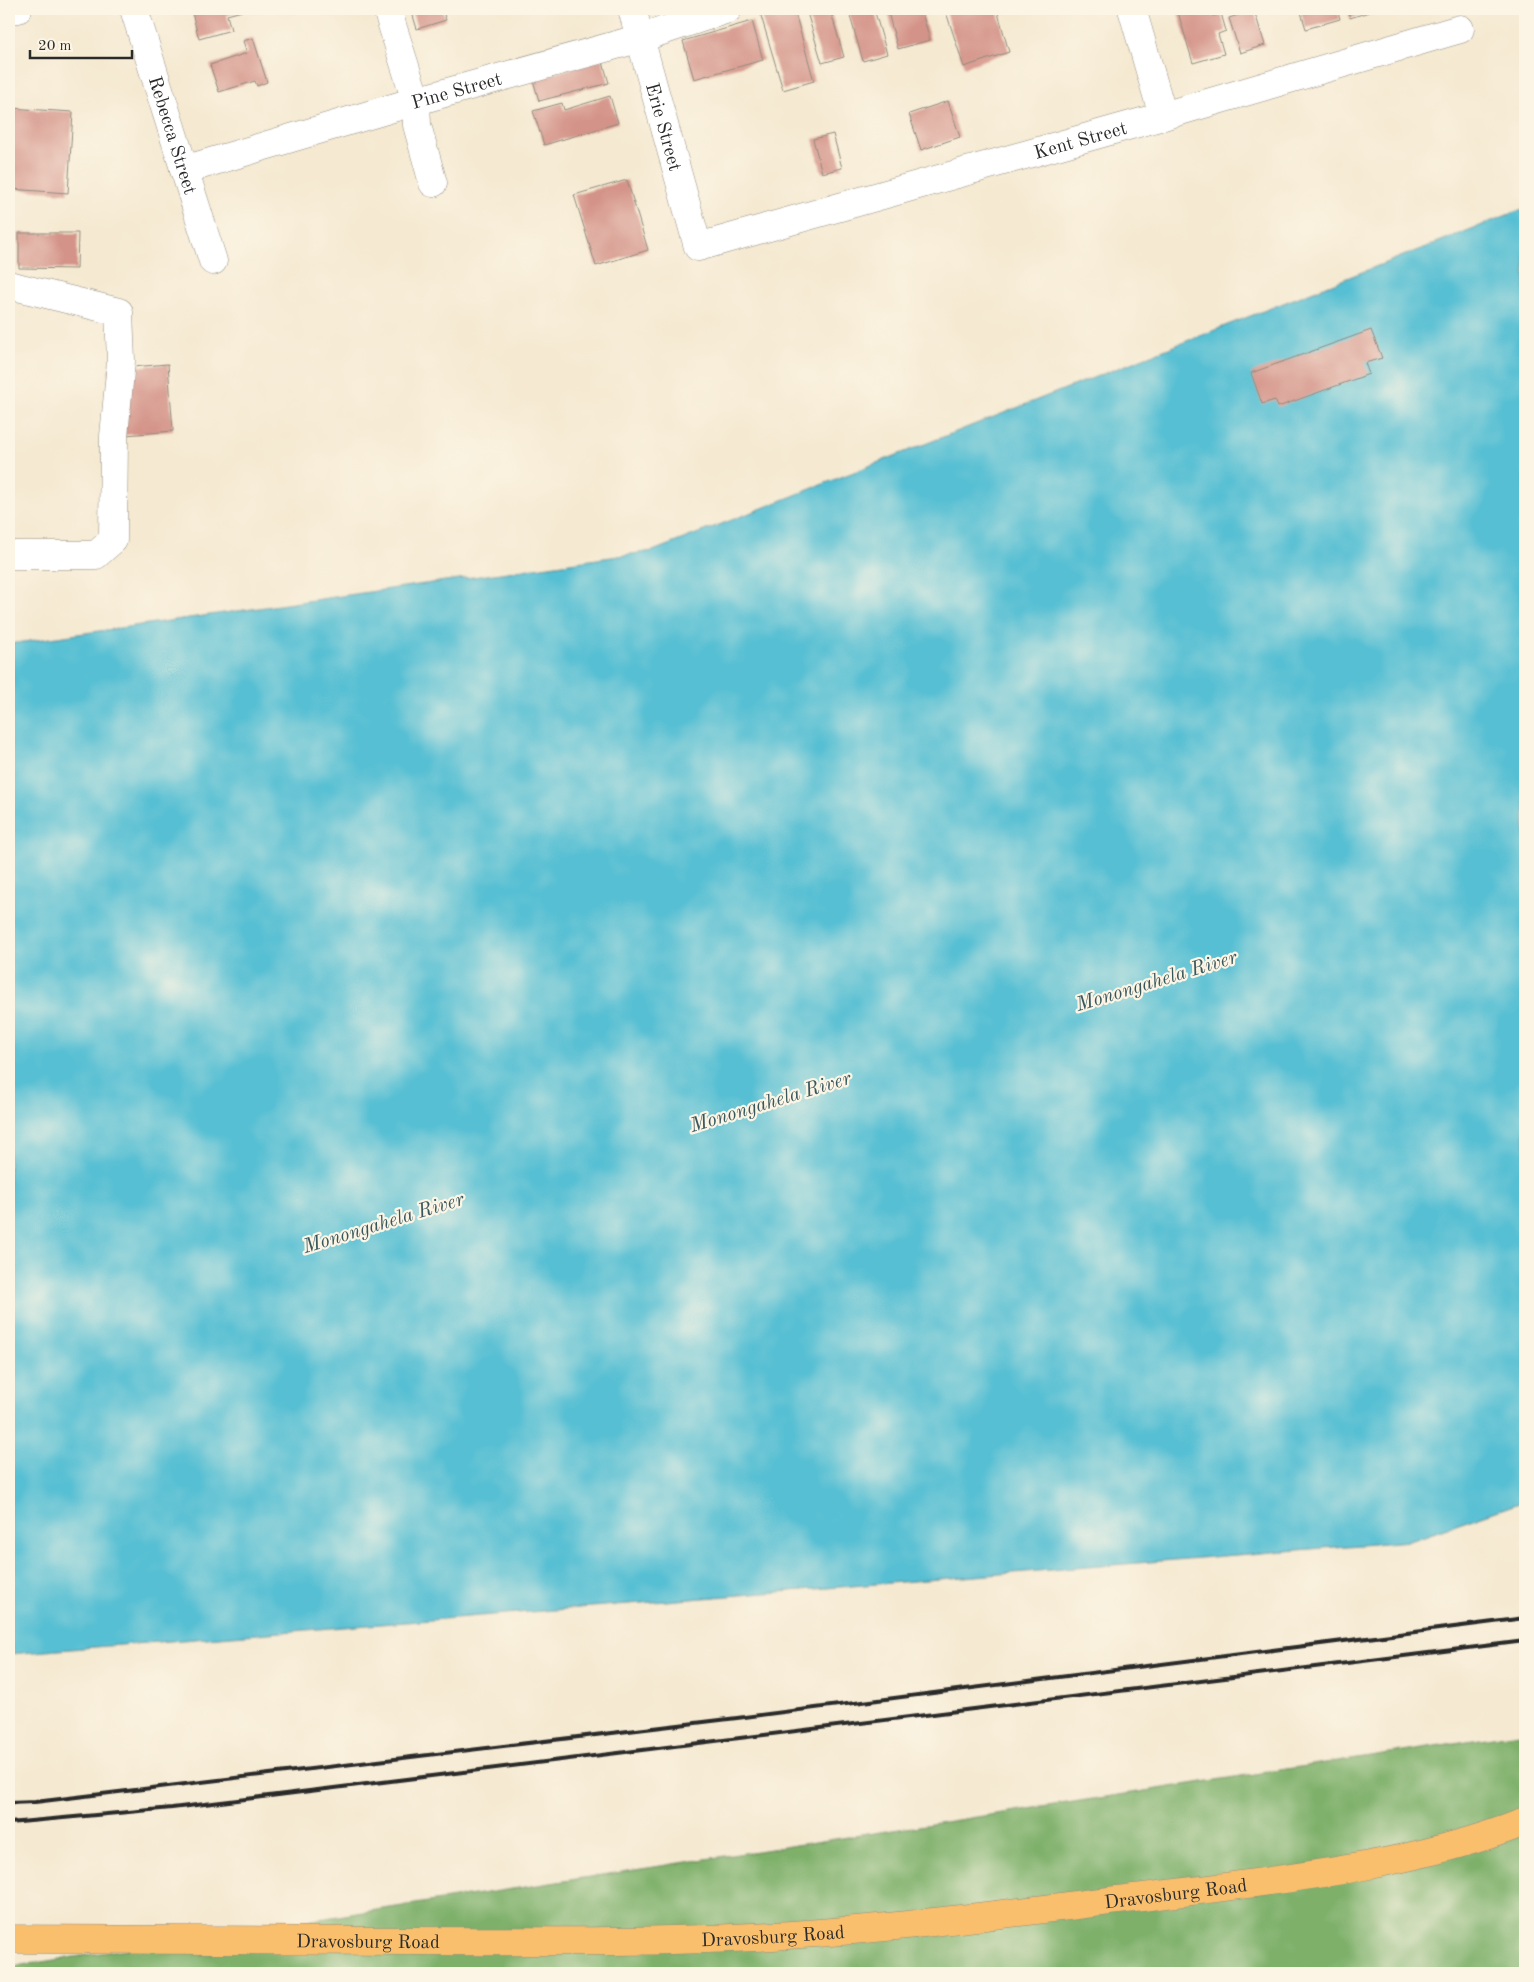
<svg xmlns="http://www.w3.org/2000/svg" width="1534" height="1982" font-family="'Old Standard TT',serif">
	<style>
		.forest { fill: #7eb06b; stroke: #546e4b }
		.water { fill: #57bfd3; stroke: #41757f }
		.building { fill: #d49388 }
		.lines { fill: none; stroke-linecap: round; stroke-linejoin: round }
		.minor-casing { stroke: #908a7e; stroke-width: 29 }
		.major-casing { stroke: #908a7e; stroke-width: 29 }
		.minor { stroke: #fff; stroke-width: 28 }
		.major { stroke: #f9bf6d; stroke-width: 28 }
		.rail { stroke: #2b2b2b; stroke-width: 4 }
		.labels { text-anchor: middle; stroke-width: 4.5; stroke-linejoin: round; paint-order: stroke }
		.street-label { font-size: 19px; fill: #2b2b2b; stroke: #fcf5e5 }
		.water-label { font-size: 20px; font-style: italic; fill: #38575d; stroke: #fcf5e5 }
	</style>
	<rect width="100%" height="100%" fill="#fcf5e5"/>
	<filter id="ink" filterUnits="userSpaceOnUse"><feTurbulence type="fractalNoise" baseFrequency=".02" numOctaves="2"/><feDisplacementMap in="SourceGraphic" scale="10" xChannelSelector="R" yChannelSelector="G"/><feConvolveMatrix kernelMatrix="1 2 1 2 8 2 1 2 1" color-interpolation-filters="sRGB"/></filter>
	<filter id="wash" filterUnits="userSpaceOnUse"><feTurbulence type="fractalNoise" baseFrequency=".0096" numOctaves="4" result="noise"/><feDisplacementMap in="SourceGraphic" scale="20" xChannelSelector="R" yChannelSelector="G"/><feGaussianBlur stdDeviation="1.12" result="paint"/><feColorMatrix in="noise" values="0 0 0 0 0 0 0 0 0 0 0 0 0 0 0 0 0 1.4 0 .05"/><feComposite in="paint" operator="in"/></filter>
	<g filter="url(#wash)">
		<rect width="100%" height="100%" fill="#f5e9d1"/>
		<path class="forest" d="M1525,1732V1973H9V1967Z"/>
		<path class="water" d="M1525,208V1501L1410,1541L9,1654V644L653,551Z"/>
		<g id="blocks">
			<path class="building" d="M191,9H241L242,11L227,15L231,30L199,39Z
				M411,9H442L446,20L417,29Z
				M759,9H794L814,81L783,90Z
				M806,9H830L844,57L822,63Z
				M848,9H874L887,54L863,61Z
				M887,9H921L930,40L898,49Z
				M945,9H1004L1005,11L998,13L1009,52L964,67Z
				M1177,9H1211L1213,16L1221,13L1226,31L1218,34L1224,54L1193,63Z
				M1300,9H1337L1340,19L1306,29Z
				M1347,9H1378L1350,18Z
				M1254,10L1265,45L1240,53L1229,18Z
				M752,21L763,60L694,79L683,41Z
				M253,38L267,82L257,86L255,81L219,92L210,65L247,53L243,41Z
				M602,59L609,83L539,101L533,80Z
				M610,96L618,123L544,145L533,111L562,103L564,110Z
				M948,101L960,137L921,150L909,114Z
				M9,108L73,112L68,193L9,189Z
				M833,134L842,168L822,173L813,139Z
				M627,180L648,250L596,266L574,195Z
				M19,233H78L77,269L19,268Z
				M1371,330L1382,358L1365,363L1369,374L1278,407L1275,400L1262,404L1251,373Z
				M168,364L173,431L114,436L108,369Z"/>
		</g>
	</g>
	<g filter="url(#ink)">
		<use href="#blocks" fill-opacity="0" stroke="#908a7e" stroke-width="1"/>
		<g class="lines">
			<defs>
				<g id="minor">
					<path id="s1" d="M134,9L213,261"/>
					<path d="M387,9L416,101L417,125L433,183"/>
					<path id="s2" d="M632,9L698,247L1163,116L1460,29"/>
					<path d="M1132,9L1163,116"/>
					<path d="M9,10L18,9"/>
					<path id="s3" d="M184,170L416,101L641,38L728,9"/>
					<path d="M9,285L119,312L121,361L114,436L113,540L96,555H9"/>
				</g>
				<g id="major">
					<path id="s4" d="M9,1939C142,1939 275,1940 408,1941C523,1941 638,1943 753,1937C881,1931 1008,1913 1134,1898C1263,1882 1404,1869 1525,1822"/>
				</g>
			</defs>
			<use href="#minor" class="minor-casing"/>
			<use href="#major" class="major-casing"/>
			<use href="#minor" class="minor"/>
			<use href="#major" class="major"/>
			<path class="rail" d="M9,1803L35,1802L737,1718L1525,1618
				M9,1823L172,1808L1525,1641"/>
		</g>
	</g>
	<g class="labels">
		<g class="street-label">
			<text dy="7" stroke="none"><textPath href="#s3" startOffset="284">Pine Street</textPath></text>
			<text dy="7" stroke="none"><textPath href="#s2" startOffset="122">Erie Street</textPath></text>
			<text dy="7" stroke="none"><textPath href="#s1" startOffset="132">Rebecca Street</textPath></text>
			<text dy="7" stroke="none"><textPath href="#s2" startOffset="644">Kent Street</textPath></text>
			<text dy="7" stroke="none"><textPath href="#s4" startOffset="1169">Dravosburg Road</textPath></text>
			<text dy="7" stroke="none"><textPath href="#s4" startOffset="764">Dravosburg Road</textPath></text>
			<text dy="7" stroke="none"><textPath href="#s4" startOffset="359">Dravosburg Road</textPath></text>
		</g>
		<g class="water-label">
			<text transform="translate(1156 980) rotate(-17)" y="7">Monongahela River</text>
			<text transform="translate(770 1101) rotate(-17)" y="7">Monongahela River</text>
			<text transform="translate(383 1222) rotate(-17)" y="7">Monongahela River</text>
		</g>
	</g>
	<rect width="1534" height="1982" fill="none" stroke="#fcf5e5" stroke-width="30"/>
	<path d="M30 50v8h102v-8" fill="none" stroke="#2b2b2b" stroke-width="2.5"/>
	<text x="38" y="50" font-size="15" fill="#2b2b2b" stroke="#fcf5e5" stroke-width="4" paint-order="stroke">20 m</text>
</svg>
